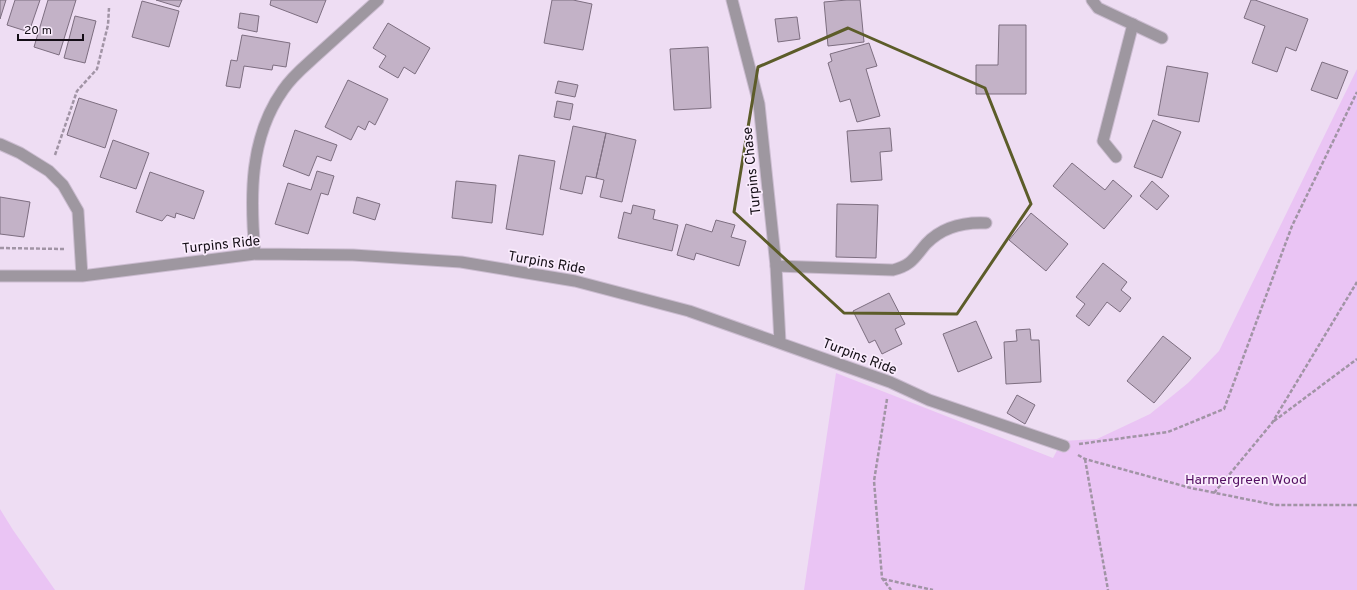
<svg xmlns="http://www.w3.org/2000/svg" width="1357" height="590" font-family="Overpass,sans-serif">
	<style>
		.green { fill: #eac4f4 }
		.building { fill: #c3b2c7; stroke: #7d6e80 }
		.lines { fill: none; stroke-linecap: round; stroke-linejoin: round }
		.service-casing { stroke: #cbbcd0; stroke-width: 13 }
		.minor-casing { stroke: #cbbcd0; stroke-width: 13 }
		.path { stroke: #a194a5; stroke-width: 2.5; stroke-dasharray: 4 2; stroke-linecap: butt }
		.service { stroke: #9e97a0; stroke-width: 11 }
		.minor { stroke: #9e97a0; stroke-width: 11 }
		.marked { fill: none; stroke: #5c5c29; stroke-width: 3; stroke-linejoin: round }
		.labels { text-anchor: middle; stroke-width: 3.5; stroke-linejoin: round; paint-order: stroke }
		.street-label { font-size: 14px; fill: #140e16; stroke: #faecfd }
		.park-label { font-size: 14px; fill: #541063; stroke: #faecfd }
	</style>
	<rect width="100%" height="100%" fill="#eeddf3"/>
	<path class="green" d="M1357,69V590H804L836,373L1053,458L1062,441L1097,439L1150,414L1188,383L1219,351Z
		M0,509L13,530L55,590H0Z"/>
	<path class="building" d="M0,0H6L0,19Z
		M15,0H40L29,32L7,25Z
		M48,0H76L59,55L34,47Z
		M156,0H182L179,7Z
		M271,0H326L317,23L270,5Z
		M552,0H573L592,4L583,50L544,43Z
		M847,0H860L864,42L828,46L824,2Z
		M1251,0H1255L1308,19L1296,51L1286,47L1277,72L1252,63L1265,26L1244,18Z
		M142,1L179,11L169,47L132,37Z
		M240,13L259,16L257,32L238,28Z
		M75,16L96,21L85,63L64,58Z
		M797,17L800,39L778,42L775,19Z
		M388,23L430,48L415,74L404,67L398,78L379,67L386,56L373,48Z
		M999,25H1026V94H976V65H998Z
		M242,35L290,43L286,67L273,65L272,70L244,66L240,88L226,86L231,60L237,61Z
		M869,43L877,66L866,69L880,116L857,122L850,99L840,102L828,63L832,61L830,54Z
		M708,47L711,108L674,110L670,49Z
		M1322,62L1348,71L1337,99L1311,90Z
		M1167,66L1208,73L1199,122L1158,115Z
		M348,80L388,99L375,125L369,121L365,130L358,126L351,140L325,127Z
		M558,81L578,85L575,97L555,93Z
		M79,98L117,110L105,148L67,135Z
		M557,101L573,104L570,120L554,117Z
		M1153,120L1181,132L1162,178L1134,167Z
		M573,126L606,133L596,178L586,176L582,194L560,189Z
		M890,128L892,151L880,152L882,180L851,182L847,131Z
		M295,130L337,145L331,161L317,156L309,176L283,166Z
		M606,133L636,140L622,202L600,197L604,180L596,178Z
		M113,140L149,153L136,189L100,177Z
		M519,155L555,161L543,235L506,229Z
		M1072,163L1105,190L1113,180L1132,196L1104,229L1053,186Z
		M317,171L334,176L328,195L321,193L308,234L275,224L288,183L311,190Z
		M150,172L204,191L194,219L176,213L175,218L167,215L162,221L136,212Z
		M456,181L496,185L492,223L452,218Z
		M1152,181L1169,196L1157,210L1140,196Z
		M0,197L30,202L24,237L0,234Z
		M357,197L380,204L375,220L353,213Z
		M837,204L878,205L876,258L836,257Z
		M633,205L655,210L653,219L678,225L672,251L618,238L624,212L631,214Z
		M1031,213L1068,244L1046,271L1009,240Z
		M716,220L735,225L731,237L746,241L739,266L696,253L694,260L677,255L686,224L712,232Z
		M1103,263L1127,282L1121,290L1131,298L1120,312L1107,302L1089,326L1076,316L1085,304L1076,297Z
		M889,293L905,324L895,329L902,344L882,354L875,340L869,343L853,311Z
		M976,321L992,358L958,372L943,334Z
		M1030,329L1031,340H1039L1041,382L1006,384L1004,342L1017,341L1016,330Z
		M1163,336L1191,358L1154,403L1127,381Z
		M1017,395L1035,405L1025,424L1007,413Z"/>
	<g class="lines">
		<defs>
			<path id="service" d="M1116,157L1103,141L1133,24
				M776,266L893,270C912,265 914,258 926,244C942,227 964,222 986,223"/>
			<path id="minor" d="M732,0L759,104L776,266L780,342
				M1092,0L1098,8L1162,38
				M0,144L20,153L49,171L63,185L78,211L82,276
				M255,254C250,197 249,138 283,90C292,76 305,66 317,55C337,37 358,18 378,0
				M0,276H82L255,254L353,255L461,262L575,281L689,311L890,382L929,400L1064,446"/>
		</defs>
		<use href="#service" class="service-casing"/>
		<use href="#minor" class="minor-casing"/>
		<path class="path" d="M55,155L77,91L97,69L108,25L109,8
			M0,248L64,249
			M887,399L874,481L882,578L891,590
			M1274,421L1357,359
			M1079,444L1168,432L1224,409L1292,226L1357,92
			M1078,455L1085,459L1191,488L1275,505H1357
			M1085,459L1108,590
			M1214,493L1272,423L1357,282
			M883,579L933,590"/>
		<use href="#service" class="service"/>
		<use href="#minor" class="minor"/>
	</g>
	<path class="marked" d="M848,28L985,88L1031,204L957,314L844,313L734,212L758,67Z"/>
	<g class="labels">
		<g class="street-label">
			<text transform="translate(751 171) rotate(-96)" y="5">Turpins Chase</text>
			<text transform="translate(221 244) rotate(-6)" y="5">Turpins Ride</text>
			<text transform="translate(547 262) rotate(10)" y="5">Turpins Ride</text>
			<text transform="translate(860 356) rotate(21)" y="5">Turpins Ride</text>
		</g>
		<g class="park-label">
			<text x="1246" y="484">Harmergreen Wood</text>
		</g>
	</g>
	<path d="M18 34v6h65v-6" fill="none" stroke="#140e16" stroke-width="2"/>
	<text x="24" y="34" font-size="12" fill="#140e16" stroke="#faecfd" stroke-width="3" paint-order="stroke">20 m</text>
</svg>
